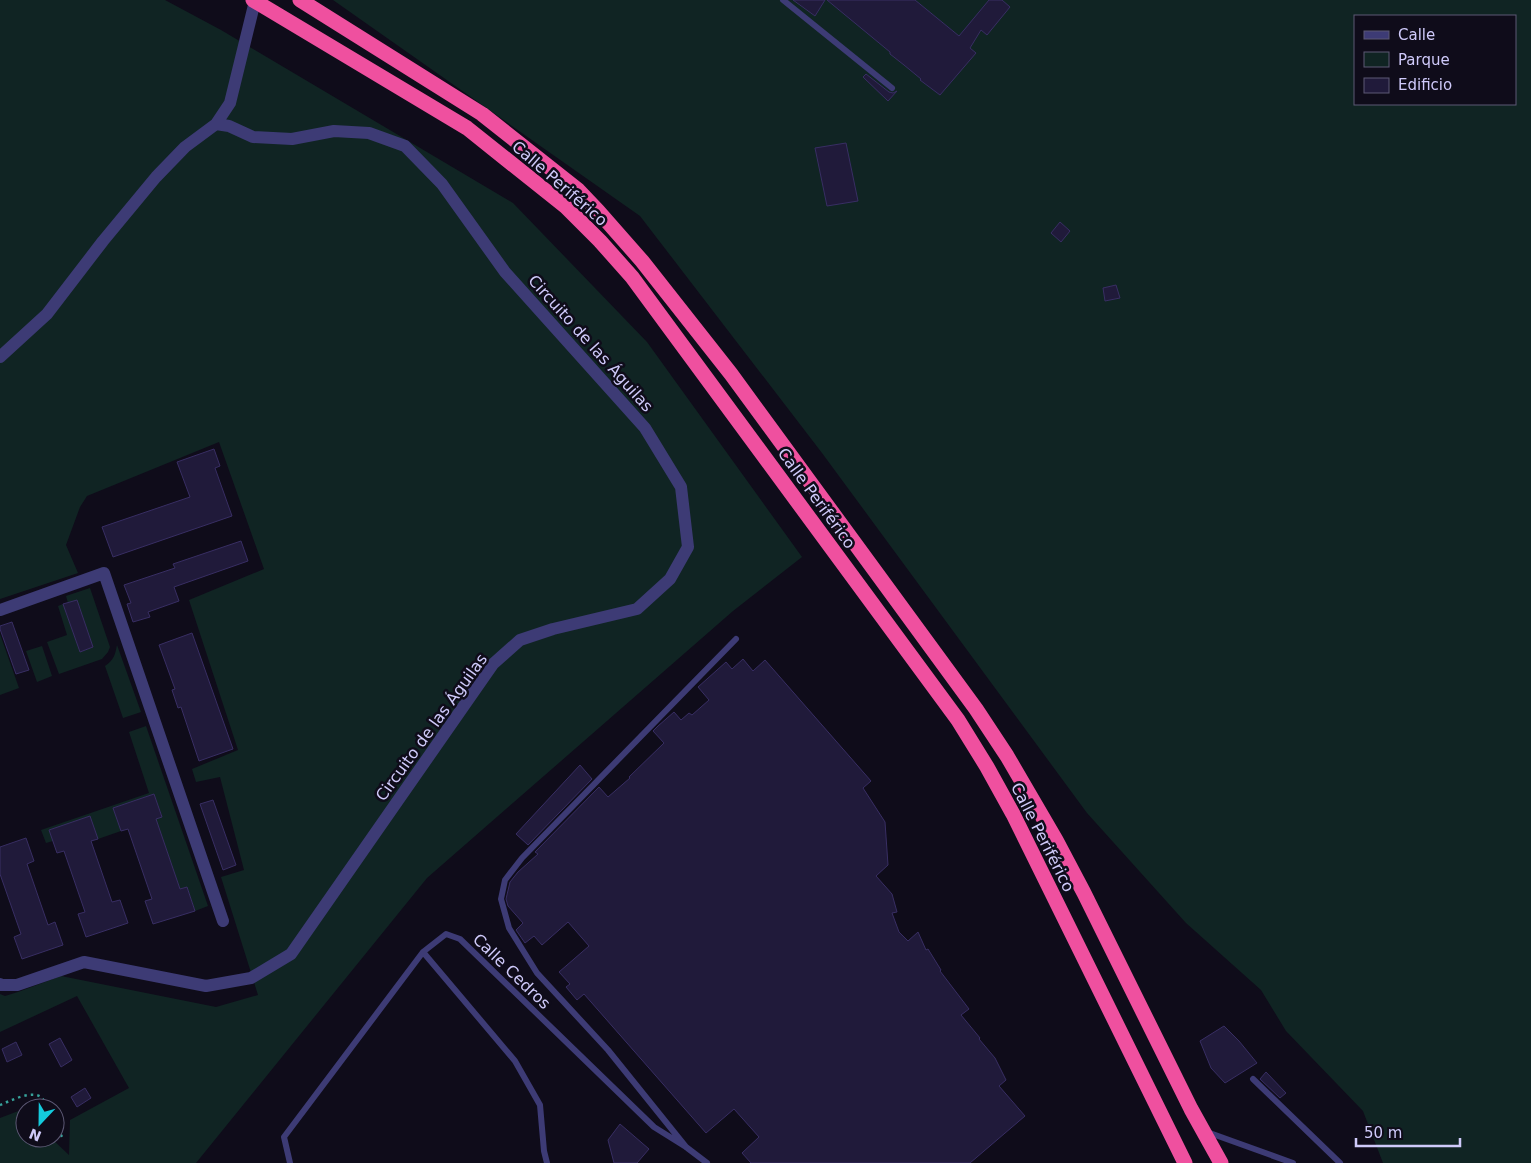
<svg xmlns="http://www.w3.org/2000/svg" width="1531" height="1163" font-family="'DejaVu Sans',sans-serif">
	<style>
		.green { fill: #102423; fill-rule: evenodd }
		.building { fill: #201a3a; stroke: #382e63 }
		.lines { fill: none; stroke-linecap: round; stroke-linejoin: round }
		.path { stroke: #37a29a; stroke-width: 2.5; stroke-dasharray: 2.5 4; stroke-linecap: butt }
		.lane { stroke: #3d3b75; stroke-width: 6 }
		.street { stroke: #3d3b75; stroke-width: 12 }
		.highway { stroke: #ef509f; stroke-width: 15 }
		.labels { text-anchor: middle; stroke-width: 5; stroke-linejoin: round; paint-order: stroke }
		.street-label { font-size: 16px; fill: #cfcafa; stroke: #0f0c1a }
	</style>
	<rect width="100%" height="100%" fill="#0f0c1a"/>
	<path class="green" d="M0,0H165L221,30L513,203L647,342L802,557L733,611L427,878L196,1163H0V1118L21,1110L25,1113V1138H51L69,1155L70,1120L129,1088L77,996L0,1032V994L5,996L18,992L61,976L216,1007L258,995L221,877L244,870L220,777L196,782L192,769L238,750L189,600L264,569L219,442L87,496L80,507L66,545L78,573L0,599Z
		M333,0H1531V1163H1383L1363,1111L1286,1031L1261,990L1186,923L1087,813L822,453L640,216ZM1355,16H1515V104H1355Z
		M90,588L110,647L108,652L102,659L59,674L47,642L67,635L58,606L63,604L80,652L93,647L77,600L68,603L66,596Z
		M0,634L19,688L0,695Z
		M117,645L141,712L123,718L105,666C114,660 115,655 117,645Z
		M42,646L52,676L37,682L26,651Z
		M146,726L208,906L195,911L187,887L180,889L156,819L162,816L154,794L113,808L121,831L98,839L90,817L49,830L53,841L46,843L41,830L149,793L129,732Z"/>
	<path class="building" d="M793,0H825L815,16Z
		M827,0H915L959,36L989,0H1002L1010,7L987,35L981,30L970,48L976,53L940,95L920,80L921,79L904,65L890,54V52Z
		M866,74L889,92L893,93L897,91L888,101L863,77Z
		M846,143L858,201L827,206L815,148Z
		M1060,222L1070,231L1061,242L1051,233Z
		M1116,285L1120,298L1105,301L1103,288Z
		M214,449L220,466L215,468L232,516L113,557L102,527L190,497L177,462Z
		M241,541L248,561L174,587L179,601L148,612L150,617L133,622L127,604L131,603L124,585L175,568L173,564Z
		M77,600L93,647L80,652L63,604Z
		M12,622L29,670L16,674L0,629V626Z
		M192,633L233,749L199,761L181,707L178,708L172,690L175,689L159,645Z
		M743,659L753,671L765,660L871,781L863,788L885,822L888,865L876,876L892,894L897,912L892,913L899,932L908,941L918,932L926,950L928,949L941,970L940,971L969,1009L961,1015L980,1038L979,1039L995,1058L1006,1080L999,1086L1025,1116L970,1163H751L742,1153L759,1137L734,1109L706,1133L584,994L577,1000L566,987L570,984L559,972L589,946L568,922L542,945L534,936L525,943L516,930L523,923L508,906L506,899L510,882L518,872L538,854L535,852L599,787L608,797L630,778L629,777L664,743L653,731L658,726L674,712L681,720L689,713L692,715L709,700L698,687L726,662L732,669Z
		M580,765L592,779L528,845L516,834Z
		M154,794L162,817L156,819L180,889L187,887L195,911L153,924L145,901L152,899L128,829L121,831L113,808Z
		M213,800L236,865L223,870L200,804Z
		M90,816L98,839L91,841L112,902L120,900L128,923L86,937L78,914L85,912L64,851L57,853L49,830Z
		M26,838L34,861L27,864L48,925L55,922L63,945L22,959L14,937L21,934L0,874V847Z
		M1224,1026L1239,1041L1257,1063L1225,1083L1211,1068L1200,1041Z
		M60,1038L72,1060L61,1067L49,1044Z
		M16,1042L22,1055L7,1062L2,1049Z
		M1266,1072L1286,1093L1280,1098L1260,1079Z
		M85,1088L91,1098L77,1107L71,1097Z
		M620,1124L649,1149L637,1163H614L608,1140Z"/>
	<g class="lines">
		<path class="path" d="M0,1105C10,1101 33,1089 42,1098C44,1100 46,1105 48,1108
			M55,1123L62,1137"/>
		<path class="lane" d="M783,0L892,88
			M423,952L515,1061L540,1105L544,1151L547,1163
			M1253,1079L1340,1163
			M1207,1132L1293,1163
			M686,1147L608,1050L537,973L509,928L501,899L505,880L522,858L736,639
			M290,1163L284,1137L423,952L446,934L460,939L654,1127L686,1147L707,1163"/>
		<path class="street" d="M0,357L47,314L103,241L156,177L185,147L216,124L230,103L255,1
			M0,610L104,573L223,921
			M0,984L1,985H17L84,962L206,986L251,978L291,954L493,664L520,640L553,629L637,609L670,579L688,547L681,487L645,428L505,272L442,184L405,146L369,133L334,131L292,139L253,137L229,126L216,124"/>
		<path class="highway" d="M253,0L467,128L566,207L600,241L632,277L958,720L987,767L1013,814L1185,1163
			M300,0L482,114L578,190L598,211L642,261L731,374L976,709L1007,756L1056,840L1084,893L1191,1109L1221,1163"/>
	</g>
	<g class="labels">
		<g class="street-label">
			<text transform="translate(560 183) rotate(41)" y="6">Calle Periférico</text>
			<text transform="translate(591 343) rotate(48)" y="6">Circuito de las Águilas</text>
			<text transform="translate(817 498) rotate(54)" y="6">Calle Periférico</text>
			<text transform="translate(431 727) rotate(-54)" y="6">Circuito de las Águilas</text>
			<text transform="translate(1043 837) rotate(63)" y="6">Calle Periférico</text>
			<text transform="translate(512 971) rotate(44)" y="6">Calle Cedros</text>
		</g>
	</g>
	<rect x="1354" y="15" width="162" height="90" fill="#0f0c1a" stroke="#5c5874"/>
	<rect x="1364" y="31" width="25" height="8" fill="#3d3b75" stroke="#5c5874"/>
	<text x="1398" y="40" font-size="15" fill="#cfcafa">Calle</text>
	<rect x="1364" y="52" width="25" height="15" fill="#102423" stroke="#5c5874"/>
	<text x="1398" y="65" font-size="15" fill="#cfcafa">Parque</text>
	<rect x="1364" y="78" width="25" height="15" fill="#201a3a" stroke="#5c5874"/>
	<text x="1398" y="90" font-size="15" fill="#cfcafa">Edificio</text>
	<g transform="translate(40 1123) rotate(202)"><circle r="24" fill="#0f0c1a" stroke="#5c5874"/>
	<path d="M0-4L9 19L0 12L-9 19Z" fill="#14cbdd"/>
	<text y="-8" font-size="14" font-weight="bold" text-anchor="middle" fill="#cfcafa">N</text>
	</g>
	<path d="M1356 1138v8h104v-8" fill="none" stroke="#cfcafa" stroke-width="2.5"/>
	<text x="1364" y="1138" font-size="15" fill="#cfcafa" stroke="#0f0c1a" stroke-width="4" paint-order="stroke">50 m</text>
</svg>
